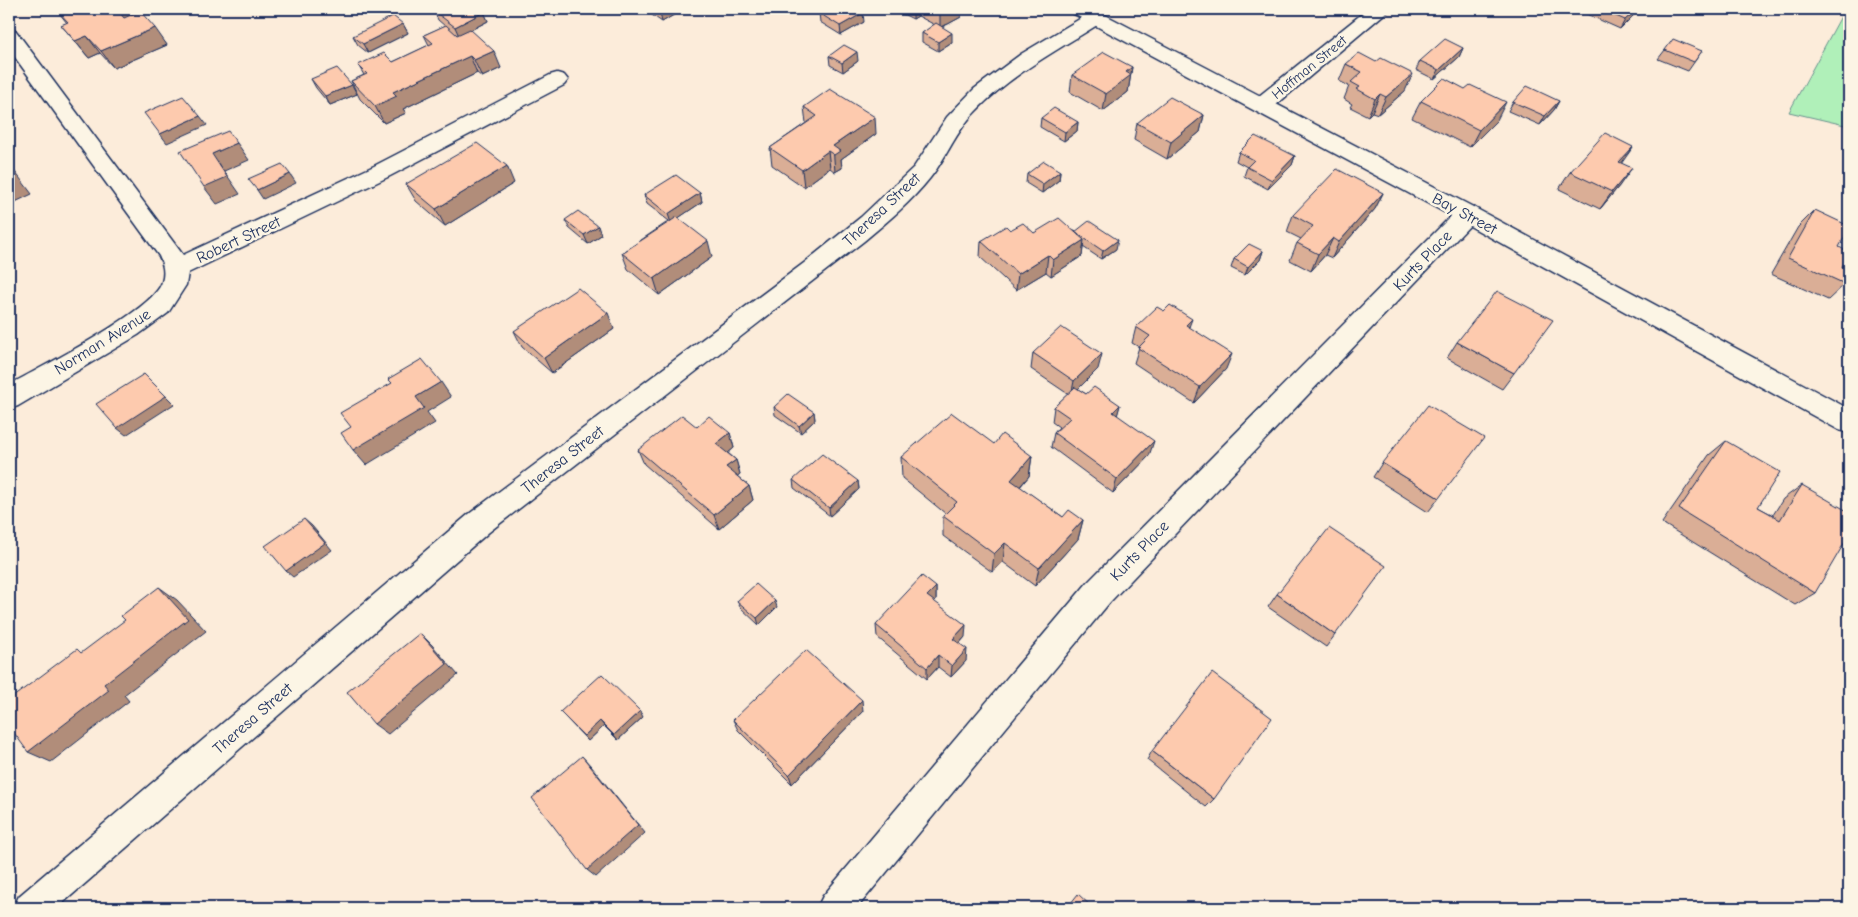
<svg xmlns="http://www.w3.org/2000/svg" width="1858" height="917" font-family="'Comic Neue',sans-serif">
	<style>
		.green { fill: #b0f0b9; stroke: #66908c }
		.lines { fill: none; stroke-linecap: round; stroke-linejoin: round }
		.street-casing { stroke: #1b2f5e; stroke-width: 3 }
		.secondary-casing { stroke: #1b2f5e; stroke-width: 3 }
		.street { fill: #fcf5e5; fill-rule: evenodd }
		.secondary { fill: #fcf5e5; fill-rule: evenodd }
		.wall { fill: #daae96; stroke: #1b2f5e }
		.shaded-wall { fill: #b18d7a; stroke: #1b2f5e }
		.building { fill: #fdcaae; stroke: #1b2f5e }
		.labels { text-anchor: middle; stroke-width: 5; stroke-linejoin: round; paint-order: stroke }
		.far-street-label { font-size: 14px; fill: #1b2f5e; stroke: #fcf5e5 }
		.street-label { font-size: 16px; fill: #1b2f5e; stroke: #fcf5e5 }
	</style>
	<rect width="100%" height="100%" fill="#fcecda"/>
	<filter id="ink" filterUnits="userSpaceOnUse"><feTurbulence type="fractalNoise" baseFrequency=".02" numOctaves="2"/><feDisplacementMap in="SourceGraphic" scale="10" xChannelSelector="R" yChannelSelector="G"/><feConvolveMatrix kernelMatrix="1 2 1 2 8 2 1 2 1" color-interpolation-filters="sRGB"/></filter>
	<g filter="url(#ink)">
		<path class="green" d="M1845,9H1849V126L1789,112Z"/>
		<g class="lines">
			<defs>
				<path id="street" d="M1368,9H1390L1270,110L1262,112L1254,110L1251,105L1254,100Z
					M1095,12L1102,14L1105,18L1102,22C1058,50 1011,74 975,112C956,131 947,157 930,178C911,202 887,222 864,241L489,532L57,908H13L19,896L469,514L804,263L861,217L914,167L947,117L974,89L1021,54L1088,14Z
					M9,29L16,31L183,255L374,166L550,75L557,73L564,75L568,80L564,85L390,176L188,273L186,285L168,313L138,335L18,406L9,409V385C39,368 154,311 162,282C165,272 163,265 159,256L9,49Z
					M1467,206L1475,208L1479,214L1475,220L1110,602L857,908H817L823,896L1088,582L1459,208Z"/>
				<path id="secondary" d="M1069,9H1094L1475,208L1849,409V433L1839,430L1459,220L1072,13Z"/>
			</defs>
			<use href="#street" class="street-casing"/>
			<use href="#secondary" class="secondary-casing"/>
			<use href="#street" class="street"/>
			<use href="#secondary" class="secondary"/>
		</g>
		<path class="wall" d="M56,9L139,12L167,45L114,68L100,53L89,58L61,25L67,23Z
			M650,9H676L677,13L662,22L652,15Z
			M901,9H967L961,13V17L948,24L942,27L952,42L938,51L922,42V33L935,25L918,16L913,19L901,13Z
			M1184,9H1210L1206,12L1201,10L1195,14Z
			M1584,9H1638L1636,13L1620,29L1582,12Z
			M434,11L484,12L488,21L471,30L501,68L482,77L477,73L403,109L406,113L384,123L360,99L351,81L364,75L358,65L393,62L429,45L424,35L445,26L438,20Z
			M819,13L864,22L841,35L820,22Z
			M403,24L408,33L368,53L358,45L353,36Z
			M1463,48L1459,57L1434,79L1416,70L1420,61Z
			M1665,50L1702,51L1688,71L1658,59Z
			M829,56L858,61L843,72L830,65Z
			M1346,64L1405,91L1378,114L1372,112L1368,116L1350,107L1352,104L1344,99L1349,86L1339,81Z
			M1132,67L1128,92L1103,111L1070,92L1072,75Z
			M311,79L357,94L330,105L316,88Z
			M1421,101L1497,120L1470,147L1412,118Z
			M1559,101L1554,110L1540,125L1508,111L1513,102Z
			M804,107L876,134L841,159L842,168L835,172L830,168L804,187L772,165L770,148L806,123Z
			M1204,115L1200,132L1167,159L1134,140L1137,123Z
			M1041,118L1078,122L1077,131L1064,141L1040,127Z
			M1239,152L1295,156L1292,165L1268,189L1244,176L1247,167L1236,161Z
			M1621,163L1620,185L1600,209L1559,189L1570,172Z
			M1060,171L1059,180L1042,193L1026,183L1027,174Z
			M514,183L445,226L416,201L406,184Z
			M700,193L702,202L678,218L712,257L659,295L628,269L622,253L669,221L647,204L644,195Z
			M1383,193L1375,209L1332,258L1325,255L1311,271L1290,260L1297,243L1301,239L1287,232L1293,215Z
			M1815,210L1839,247L1845,284L1828,300L1771,274L1798,227Z
			M565,220L601,235L588,244L569,228Z
			M1010,230L1034,233L1075,231L1116,249L1101,259L1083,247L1082,256L1051,276L1046,272L1016,290L980,257L981,241Z
			M1263,251L1260,260L1245,275L1231,268L1234,259Z
			M1136,327H1189L1226,369L1194,403L1134,363L1139,347L1132,343Z
			M614,329L552,373L522,347L514,331Z
			M1457,342L1514,373L1502,389L1447,358Z
			M1033,353L1098,369L1078,389L1086,394L1120,405L1117,415L1149,456L1113,493L1051,447L1054,433L1059,427L1052,422L1054,407L1068,394L1031,369Z
			M774,407L814,412L815,420L801,433L775,415Z
			M697,427L730,433L734,448L728,453L736,460L740,474L737,476L749,486L753,500L719,529L644,464L638,450Z
			M1726,441L1758,507L1773,515L1783,499L1802,485L1815,593L1795,605L1662,523L1709,455Z
			M994,444L1032,456L1029,476L1020,487L1063,517L1083,520L1078,539L1035,586L1003,562L992,572L943,536V516L946,514L902,478L901,457Z
			M1382,463L1439,498L1428,512L1373,477Z
			M793,480L858,481L859,489L830,516L794,488Z
			M936,587V600L934,601L965,637L959,644L966,661L951,677L938,667L927,679L877,637L876,625Z
			M1277,594L1335,635L1326,647L1268,607Z
			M737,601L777,607L759,625L740,607Z
			M863,711L792,784L738,730L733,720Z
			M565,717H643L618,740L604,726L588,741Z
			M1152,751L1214,799L1206,807L1147,760Z"/>
		<path class="shaded-wall" d="M131,9H137L148,24L132,31L120,13Z
			M667,9H676L677,13L662,22L660,13Z
			M913,9H918V16L913,19Z
			M943,9H967L961,13V17L948,24L940,27V10Z
			M1196,9H1201V10L1195,14Z
			M1637,9H1638L1636,13L1620,29L1625,20Z
			M484,12L488,21L459,36L455,27Z
			M863,13L864,22L841,35L840,26Z
			M403,24L408,33L368,53L363,44Z
			M155,28L167,45L114,68L101,51Z
			M952,33V42L938,51V42Z
			M87,36L100,53L89,58L75,41Z
			M1463,48L1459,57L1434,79L1439,70Z
			M494,51L501,68L482,77L474,60Z
			M857,52L858,61L843,72L842,63Z
			M470,56L477,73L403,109L406,113L384,123L375,106L393,92Z
			M1132,67L1128,92L1103,111L1106,94L1126,72Z
			M1413,74L1405,91L1378,114L1386,97Z
			M352,85L357,94L330,105L325,96Z
			M1380,94L1372,112L1368,116L1375,99Z
			M1559,101L1554,110L1540,125L1545,116Z
			M1506,102L1497,120L1470,147L1479,130Z
			M1204,115L1200,132L1167,159L1171,142Z
			M200,116L207,125L167,143L160,134Z
			M875,117L876,134L841,159L842,168L835,172L833,146Z
			M1078,122L1077,131L1064,141L1065,132Z
			M237,143L249,160L224,171L240,194L217,204L204,187L212,154Z
			M1633,147L1621,164L1619,162Z
			M828,151L830,168L804,187L802,170Z
			M1295,156L1292,165L1268,189L1272,180Z
			M9,164L32,194L9,205Z
			M507,166L514,183L445,226L436,209Z
			M1632,168L1620,185L1600,209L1612,192Z
			M1060,171L1059,180L1042,193L1043,184Z
			M290,174L296,183L263,199L257,190Z
			M700,193L702,202L671,223L668,214Z
			M1383,193L1375,209L1332,258L1339,242Z
			M598,226L601,235L588,244L584,235Z
			M1333,238L1325,255L1311,271L1318,254Z
			M1084,240L1082,256L1051,276L1053,260Z
			M1118,240L1116,249L1101,259L1103,251Z
			M708,241L712,257L659,295L654,279Z
			M1263,251L1260,260L1245,275L1248,267Z
			M1048,255L1046,272L1016,290L1018,274Z
			M608,313L614,329L552,373L544,358Z
			M1192,319L1186,335V325Z
			M1102,354L1098,369L1071,396L1074,381Z
			M1232,354L1226,369L1194,403L1200,387Z
			M144,374L174,404L126,435L117,428Z
			M441,382L451,397L427,412L435,423L366,465L353,450L416,397Z
			M1120,405L1116,420L1113,412Z
			M814,412L815,420L801,433L799,426Z
			M730,433L734,448L721,459L716,444Z
			M1154,441L1149,456L1113,493L1117,479Z
			M1032,456L1029,476L1008,500L1011,480Z
			M736,460L740,474L731,481L726,467Z
			M858,481L859,489L830,516L829,508Z
			M749,486L753,500L719,529L714,515Z
			M304,519L312,526L332,550L293,577L286,571Z
			M1083,520L1078,539L1035,586L1039,568Z
			M1005,543L1003,562L992,572L994,554Z
			M159,587L177,600L206,631L124,695L129,701L51,762L28,752L104,684Z
			M936,587V600L927,608V596Z
			M775,601L777,607L759,625L757,618Z
			M966,625L965,637L952,651L953,639Z
			M420,633L432,645L458,675L388,734L374,724Z
			M967,649L966,661L951,677L952,666Z
			M938,655V667L927,679V668Z
			M862,700L863,711L792,784L789,775Z
			M640,711L643,717L618,740L614,735Z
			M600,721L604,726L588,741L584,736Z
			M582,756L591,766L645,833L596,877L587,870Z"/>
		<path class="building" d="M56,9H131L120,13L124,18L140,11L155,28L101,51L87,36L75,41L61,25L68,22Z
			M439,9H480L484,12L455,27L434,11Z
			M654,9H667L660,13Z
			M826,9H856L863,13L840,26L819,13Z
			M1600,9H1637L1625,20Z
			M393,16L403,24L363,44L353,36Z
			M936,23L952,33L938,42L922,33Z
			M446,25L457,35L470,29L494,51L474,60L470,56L393,92L397,96L375,106L351,81L367,74L358,65L384,53L393,62L433,43L424,35Z
			M1445,39L1463,48L1439,70L1420,61Z
			M1673,39L1702,51L1694,62L1665,50Z
			M844,45L857,52L842,63L829,56Z
			M1104,52L1132,67L1126,72L1131,75L1106,94L1072,75Z
			M1359,53L1376,62L1381,58L1413,74L1386,97L1380,94L1375,99L1357,89L1360,87L1351,82L1362,72L1346,64Z
			M337,68L352,85L325,96L311,79Z
			M1444,78L1465,89L1470,85L1506,102L1479,130L1421,101Z
			M1527,86L1559,101L1545,116L1513,102Z
			M830,89L875,117L833,146L840,151L834,155L828,151L802,170L770,148L817,116L804,107Z
			M183,96L200,116L160,134L144,113Z
			M1170,97L1204,115L1171,142L1137,123Z
			M1054,108L1078,122L1065,132L1041,118Z
			M228,131L237,143L212,154L227,177L204,187L180,151Z
			M1605,133L1633,147L1619,162L1632,168L1612,192L1570,172Z
			M1255,136L1295,156L1272,180L1247,167L1254,160L1239,152Z
			M477,143L507,166L436,209L406,184Z
			M1044,161L1060,171L1043,184L1027,174Z
			M282,164L290,174L257,190L248,179Z
			M9,168L16,177L9,180Z
			M1337,169L1383,193L1339,242L1333,238L1318,254L1297,243L1313,226L1293,215Z
			M676,175L700,193L668,214L644,195Z
			M1815,210L1849,226V229L1839,247L1849,252L1842,267L1849,270V276L1845,284L1788,258Z
			M578,211L598,226L584,235L565,220Z
			M677,217L708,241L654,279L622,253Z
			M1059,218L1084,240L1053,260L1048,255L1018,274L981,241L1006,226L1010,230L1023,223L1034,233Z
			M1089,221L1118,240L1103,251L1075,232Z
			M1249,244L1263,251L1248,267L1234,259Z
			M578,288L608,313L544,358L514,331Z
			M1497,291L1553,320L1514,373L1457,342Z
			M1170,305L1192,319L1186,325L1232,354L1200,387L1138,348L1150,336L1136,327L1157,307L1164,311Z
			M1061,327L1102,354L1074,381L1033,353Z
			M422,359L441,382L416,397L424,408L353,450L341,433L351,427L340,413L392,383L388,379Z
			M144,374L166,396L117,428L96,404Z
			M1075,387L1086,394L1094,387L1120,405L1113,412L1154,441L1117,479L1054,433L1070,418L1054,407Z
			M788,394L814,412L799,426L774,407Z
			M1428,405L1484,438L1439,498L1382,463Z
			M952,413L994,444L1002,434L1032,456L1011,480L1063,517L1069,510L1083,520L1039,568L1005,543L994,554L943,516L957,502L901,457Z
			M682,415L697,427L709,416L730,433L716,444L736,460L726,467L749,486L714,515L638,450Z
			M1726,441L1780,472L1758,507L1769,513L1780,520L1802,485L1849,512V535L1815,593L1679,509Z
			M822,454L858,481L829,508L793,480Z
			M304,519L325,543L286,571L265,546Z
			M1329,528L1386,566L1335,635L1277,594Z
			M922,576L936,587L927,596L966,625L953,639L967,649L952,666L938,655L927,668L876,625Z
			M756,584L775,601L757,618L737,601Z
			M159,587L188,619L104,684L109,690L28,752L9,726V700L77,649L81,653L125,620L121,616Z
			M420,633L447,664L374,724L347,692Z
			M806,650L862,700L789,775L733,720Z
			M1212,673L1272,718L1214,799L1152,751Z
			M602,674L640,711L614,735L600,721L584,736L560,712Z
			M582,756L638,825L587,870L532,798Z
			M1078,894L1093,908H1067Z"/>
	</g>
	<g class="labels">
		<g class="far-street-label">
			<text transform="translate(1309 67) rotate(-39)" y="5">Hoffman Street</text>
		</g>
		<g class="street-label">
			<text transform="translate(881 209) rotate(-43)" y="6">Theresa Street</text>
			<text transform="translate(1465 213) rotate(28)" y="6">Bay Street</text>
			<text transform="translate(238 239) rotate(-25)" y="6">Robert Street</text>
			<text transform="translate(1422 260) rotate(-46)" y="6">Kurts Place</text>
			<text transform="translate(102 341) rotate(-32)" y="6">Norman Avenue</text>
			<text transform="translate(562 459) rotate(-38)" y="6">Theresa Street</text>
			<text transform="translate(1139 550) rotate(-46)" y="6">Kurts Place</text>
			<text transform="translate(252 718) rotate(-41)" y="6">Theresa Street</text>
		</g>
	</g>
	<rect width="1858" height="917" fill="none" stroke="#fcf5e5" stroke-width="30"/>
	<rect x="15" y="15" width="1828" height="887" fill="none" stroke="#1b2f5e" stroke-width="2" filter="url(#ink)"/>
</svg>
